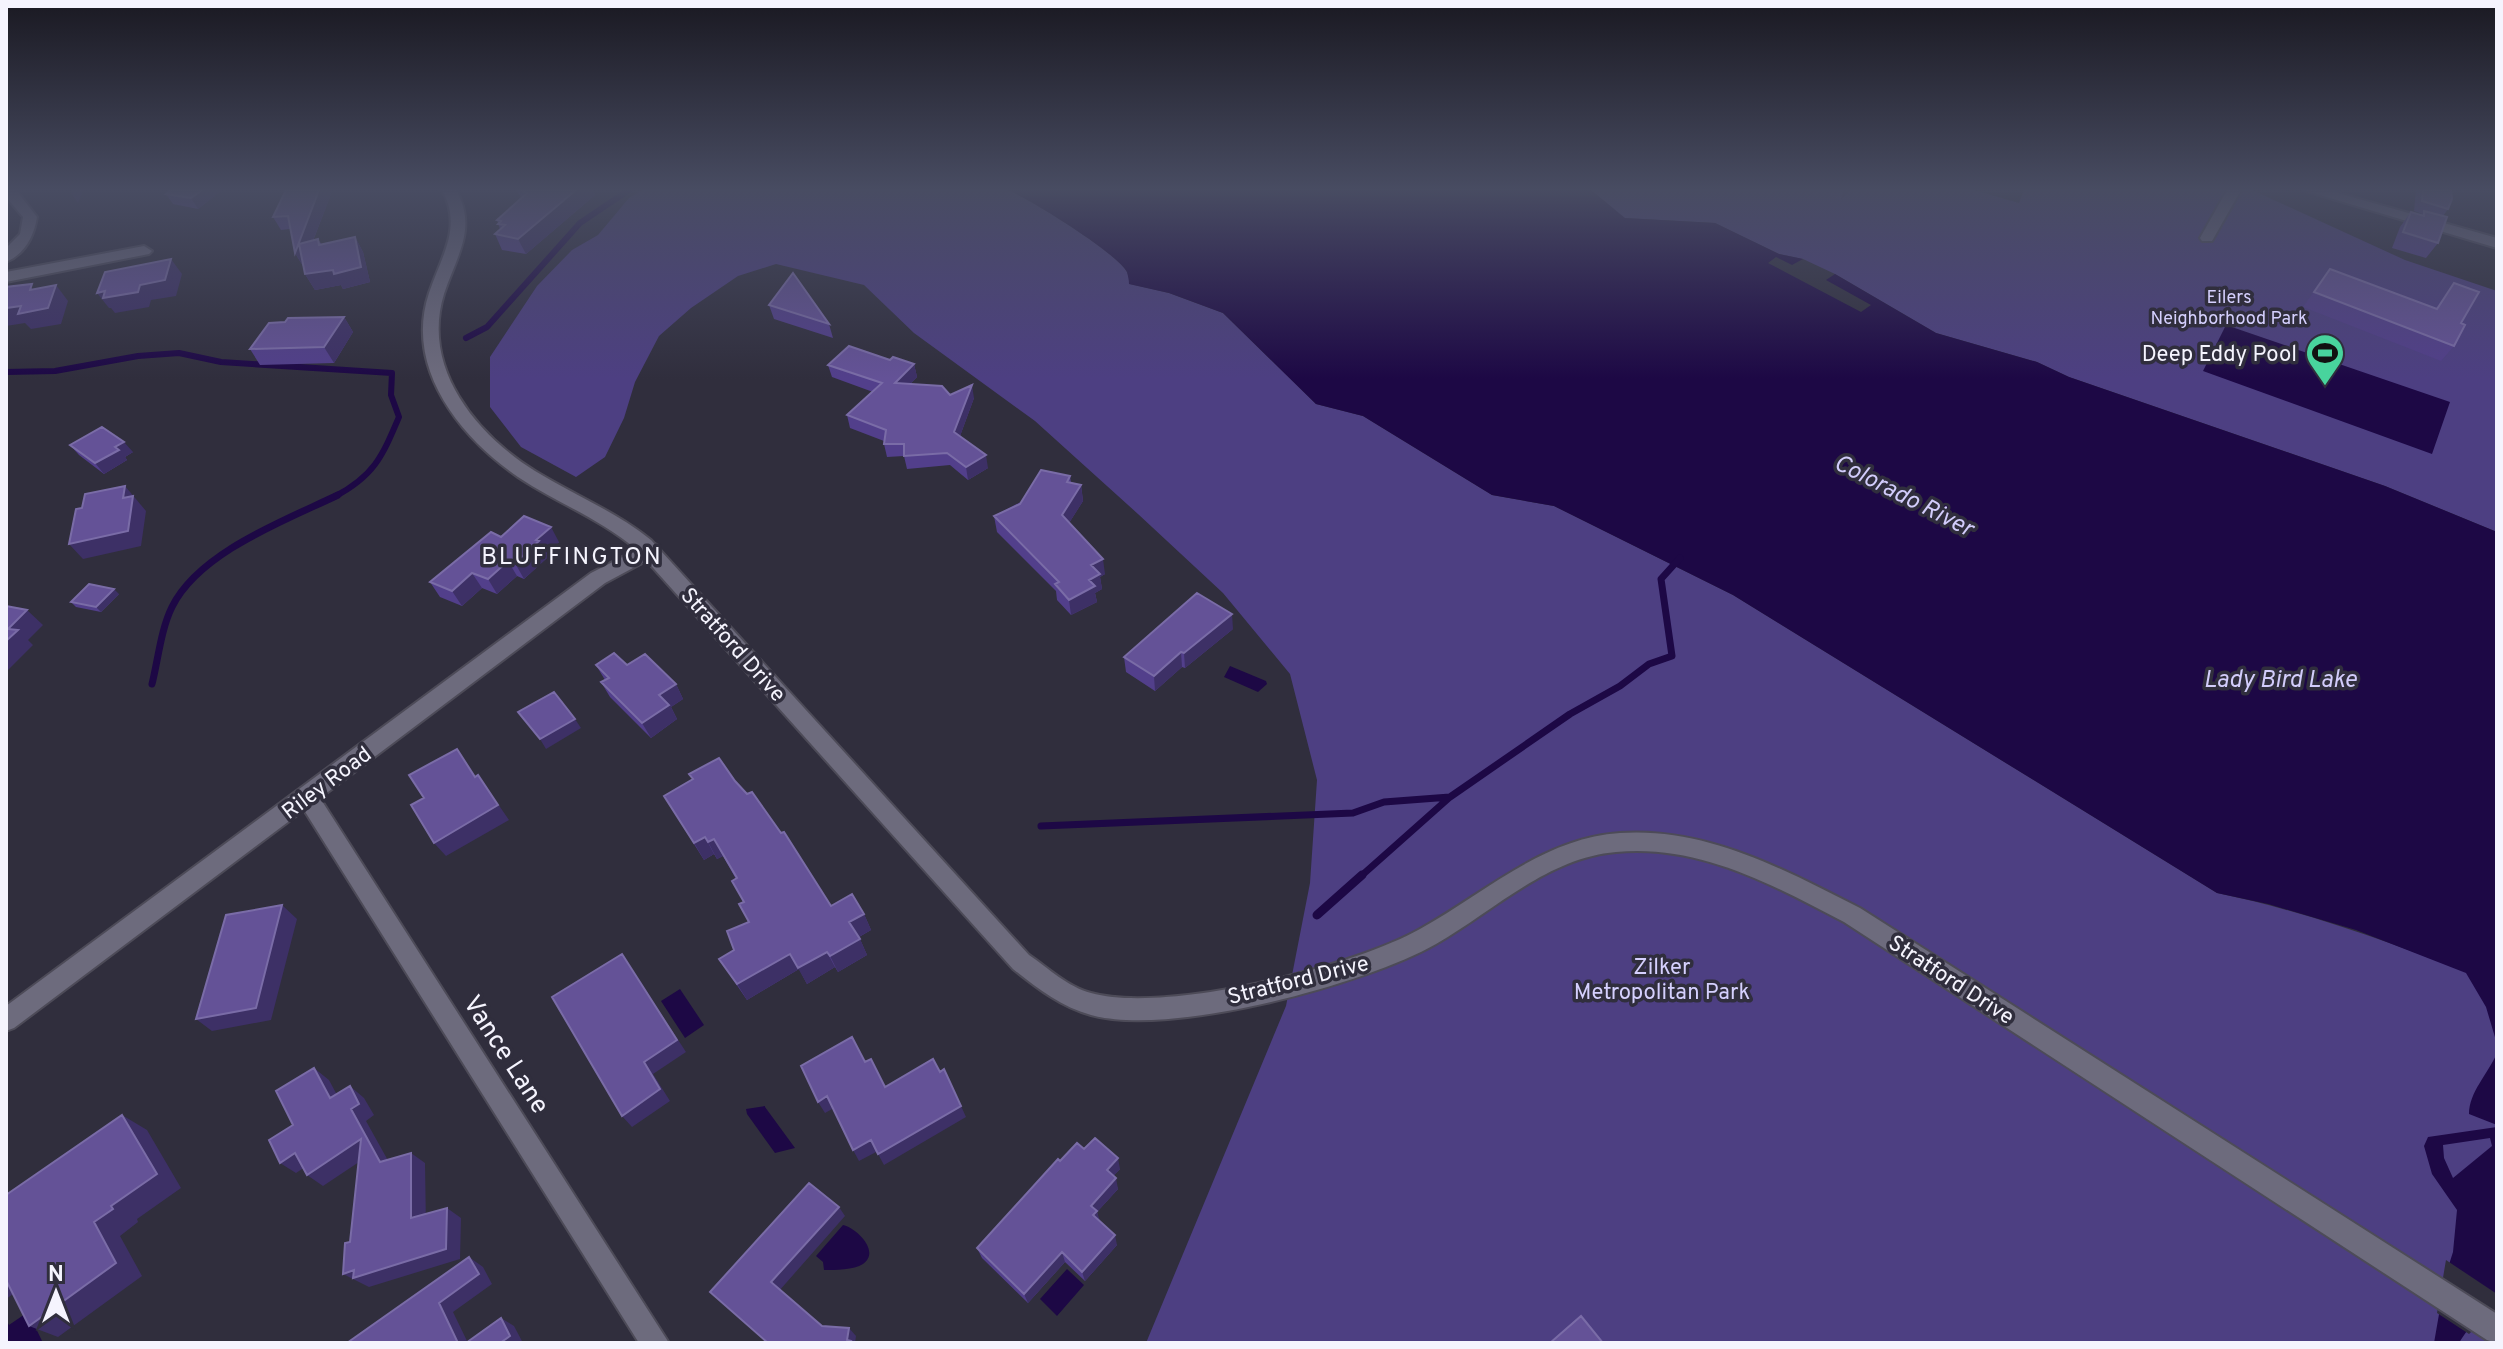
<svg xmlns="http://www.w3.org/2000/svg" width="2503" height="1349" font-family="Overpass,sans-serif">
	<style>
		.green { fill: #4d3f82 }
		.water { fill: #1d0845; fill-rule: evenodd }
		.pier { fill: #302e3d }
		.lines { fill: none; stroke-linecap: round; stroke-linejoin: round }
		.stream-far2 { stroke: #1d0845; stroke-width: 6 }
		.stream-far1 { stroke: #1d0845; stroke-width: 7 }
		.stream { stroke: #1d0845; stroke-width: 9 }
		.minor-casing { stroke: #4d4b58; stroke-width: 4 }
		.tertiary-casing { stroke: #4d4b58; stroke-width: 4 }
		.minor { fill: #6d6b7d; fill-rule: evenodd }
		.tertiary { fill: #6d6b7d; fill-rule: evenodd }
		.wall { fill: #523f8b }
		.shaded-wall { fill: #3d3066 }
		.building { fill: #645297; stroke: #7a6ca7; stroke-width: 2 }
		.labels { text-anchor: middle; stroke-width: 7; stroke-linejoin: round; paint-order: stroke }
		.far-park-label { font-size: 18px; fill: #d5d0fe; stroke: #302e3d }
		.poi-label { font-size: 22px; fill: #f5f4fe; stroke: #302e3d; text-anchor: end }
		.street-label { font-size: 22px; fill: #f5f4fe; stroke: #302e3d }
		.park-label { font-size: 22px; fill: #d5d0fe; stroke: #302e3d }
		.water-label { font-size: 24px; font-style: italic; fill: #d2ccfb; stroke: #302e3d }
		.neighbourhood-label { font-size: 24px; letter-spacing: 2px; fill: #f5f4fe; stroke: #302e3d }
		.near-street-label { font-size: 26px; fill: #f5f4fe; stroke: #302e3d }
	</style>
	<rect width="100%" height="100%" fill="#302e3d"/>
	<path class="green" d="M642,190H1008C1030,199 1117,253 1127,272C1129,276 1129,280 1130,284L1169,293L1223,313L1316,404L1363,416L1492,495L1554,506L1733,595L2217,893C2314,913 2405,948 2497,984V1343H1146L1286,1006L1310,883L1317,780L1290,674L1223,593L1138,514L1035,421L914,333L864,285L776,264L738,276L691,308L659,336L635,382L624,418L605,457L576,477L521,447L490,407V357L537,286L572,250L598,235L629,198Z
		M1591,190H1974L2019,203L2024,190H2252L2405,260L2497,291V532L2385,486L2069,377L2037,362L1936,333L1835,274L1803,259L1779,254L1715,223L1624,218Z"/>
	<path class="water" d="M1008,190H1591L1625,218L1715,223L1779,254L1803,259L1792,265L1776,257L1768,263L1861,312L1871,305L1826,280L1835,274L1936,333L2037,362L2069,377L2385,486L2497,532V1044L2486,1007L2466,973L2356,930L2268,904L2217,893L1733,595L1554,506L1492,495L1363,416L1316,404L1223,313L1169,293L1129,284C1129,280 1128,276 1127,272C1117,253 1030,199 1008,190Z
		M2226,325L2450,402L2432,454L2203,371Z
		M1230,666L1266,681L1267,684L1258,692L1224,677Z
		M680,989L704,1025L685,1038L661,1001Z
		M2497,1053V1125L2469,1114C2469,1092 2488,1074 2497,1053Z
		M765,1106V1107L795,1148L775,1153L747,1114L746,1109Z
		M2497,1127V1311C2480,1314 2468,1328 2459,1343H2434L2446,1274L2453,1252L2457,1210L2432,1174L2424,1146L2428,1137ZM2490,1138L2492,1146L2453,1178L2444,1158L2443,1145Z
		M843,1225C856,1228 881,1251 863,1264C854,1270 835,1270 824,1270L823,1262L816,1256Z
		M1067,1269L1084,1285L1057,1316L1040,1299Z
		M28,1312L43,1343H6V1320L9,1325Z"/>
	<path class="pier" d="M2446,1260L2497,1294V1315L2487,1317L2469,1334L2437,1313Z"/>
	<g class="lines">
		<path class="stream-far2" d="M466,338L487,327L580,223L629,190
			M6,372L55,371L138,356L179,353L221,362L392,373L391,395L399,417C382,457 374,476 334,497"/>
		<path class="stream-far1" d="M152,684C158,660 161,629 172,607C199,552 286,520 338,495
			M1041,826L1353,813L1384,802L1450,797L1570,714L1620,686L1649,664L1672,656L1661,579L1680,558
			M1360,877L1450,797"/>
		<path class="stream" d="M1317,915L1362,875"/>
		<defs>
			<path id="minor" d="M6,190H16L37,217C34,236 25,254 6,262V248L20,234L23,217L6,197Z
				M2227,190H2241L2212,241H2202L2200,238Z
				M2303,190H2327L2497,238V248Z
				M144,246L152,251L149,254L6,282V272Z
				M650,543L657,545L659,550L657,555L605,583L320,798L669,1343H639L304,810L14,1028L6,1031V1006L591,573Z"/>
			<path id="tertiary" d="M442,190H456C478,228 456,257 444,294C421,368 476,434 535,471C574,495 615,511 651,540L1029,955C1048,968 1068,987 1091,993C1165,1014 1353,967 1420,929C1485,893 1543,838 1620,833C1707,827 1785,870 1860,908L2497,1314V1343L2487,1340L1844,922C1773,885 1699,844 1616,852C1547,858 1494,911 1436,944C1364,985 1170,1037 1091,1015C1061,1007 1037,988 1013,969L637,550C601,519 557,503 518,477C460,437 404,368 429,293C441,257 463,227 442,190Z"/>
		</defs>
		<use href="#minor" class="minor-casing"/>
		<use href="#tertiary" class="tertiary-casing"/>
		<use href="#minor" class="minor"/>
		<use href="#tertiary" class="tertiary"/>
	</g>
	<path class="wall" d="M222,190L198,209L173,204L166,194Z
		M286,190H329L331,194L313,241L318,239L322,245L355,237L363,252L370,282L343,289L341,285L315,290L305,274L303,266L295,253L290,229L281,230L273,217Z
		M517,190H593L595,195L526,254L502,250L495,234L500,229L497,220L521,198Z
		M1816,190H1850L1841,200Z
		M2416,190H2451L2448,209L2443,216L2438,243L2426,258L2392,248L2400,227L2411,212L2421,215L2422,214L2414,211Z
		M2330,269L2435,309L2454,283L2461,323L2454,346L2441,361L2303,307Z
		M769,305L829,324L833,338L774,319Z
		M344,317L353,332L334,363L260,365L250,349L285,322Z
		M890,360L914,364L917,377L910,384L950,395L974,398L960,436L988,468L968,480L950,465L907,469L904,456L887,457L884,444V441L850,428L847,415L873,392L832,377L828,365Z
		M70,445L133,452L125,457L127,460L104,474L79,455Z
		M1070,476L1071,483L1081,485L1083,501L1069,523L1105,574L1100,577L1102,589L1095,593L1097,602L1071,615L1057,600L1056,591L997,532L994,516Z
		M501,537L559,542L546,554L548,557L524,579L517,576L497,594L482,588L462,606L440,597L430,582Z
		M119,594L101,612L76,607L71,602Z
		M1233,629L1185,668L1182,667L1155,691L1126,672L1124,657Z
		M596,665H627L676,684L683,699L671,707L677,719L651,738L610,697L601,682L605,680Z
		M735,781L831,906L864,914L871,930L859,937L867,955L838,972L835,967L807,984L799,969L747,1000L719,959L734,950L749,922L744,902L736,879L723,856L717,859L714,854L704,860L664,796Z
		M1084,1149L1120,1169L1113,1176L1118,1189L1097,1212L1099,1221L1117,1245L1085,1281L1065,1262L1028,1303L982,1258L977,1248L1060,1161Z"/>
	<path class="shaded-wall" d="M72,190H83L78,203L71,193Z
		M202,190H222L198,209L191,198Z
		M319,190H329L331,194L303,266L295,253Z
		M576,190H593L595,195L526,254L518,239Z
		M1844,190H1850L1841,200Z
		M355,237L363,252L370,282L343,289L341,285L315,290L305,274Z
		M171,259L182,274L176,296L151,300L149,307L115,313L111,308H109L97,293L140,285Z
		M56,285L68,301L61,324L31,329L25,323L6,326V308Z
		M344,317L353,332L334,363L324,347Z
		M914,364L917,377L899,395L895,383Z
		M972,385L974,398L957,444L954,432Z
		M124,442L133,452L125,457L127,460L104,474L95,463L115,447Z
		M986,455L988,468L968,480L966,467Z
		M1081,485L1083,501L1064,531L1062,515Z
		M125,486L146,511L141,546L83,559L69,544L123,498Z
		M551,527L559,542L546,554L548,557L524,579L515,563Z
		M1103,559L1105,574L1100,577L1102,589L1095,593L1097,602L1071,615L1069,600L1089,580L1091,565Z
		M508,561L517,576L497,594L488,579Z
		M472,573L482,588L462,606L452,591Z
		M114,589L119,594L101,612L96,607Z
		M27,610L43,625L28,640L33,645L6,672V641L8,629Z
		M1232,614L1233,629L1185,668L1184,653Z
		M1181,652L1182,667L1155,691L1154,676Z
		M676,684L683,699L671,707L677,719L651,738L642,723L659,695Z
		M575,719L581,728L546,749L540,739Z
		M478,775L509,820L446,856L434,843Z
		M705,837L714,854L704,860L694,843Z
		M714,839L723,856L717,859L708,842Z
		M282,905L297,919L271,1020L212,1031L196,1019Z
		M864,914L871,930L857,938L849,922Z
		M860,939L867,955L838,972L830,956Z
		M827,952L835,967L807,984L798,968Z
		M622,954L686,1052L653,1074L670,1101L632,1127L622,1116L644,1062Z
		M790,954L799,969L747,1000L737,984Z
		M314,1068L329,1080L345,1110L330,1098Z
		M350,1086L364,1098L374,1115L366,1121L395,1173L380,1162L374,1152L323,1186L307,1175Z
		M827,1096L834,1108L825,1113L818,1102Z
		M961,1106L966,1117L884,1165L878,1154Z
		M122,1115L147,1130L181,1188L137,1219L138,1222L120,1236L142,1276L58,1337L29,1326L94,1222L111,1206Z
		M871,1140L878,1151L859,1161L853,1150Z
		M295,1153L311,1163L296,1173L280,1163Z
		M411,1153L425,1163L426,1228L411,1218Z
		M1118,1158L1120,1169L1109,1181L1107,1170Z
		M1116,1178L1118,1189L1097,1212L1100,1221L1096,1225L1091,1206Z
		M839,1207L845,1216L779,1291L771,1282Z
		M447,1208L461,1218L460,1259L369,1287L343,1274Z
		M1115,1235L1117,1245L1085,1281L1082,1272Z
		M1062,1252L1065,1262L1028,1303L1024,1294Z
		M469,1257L483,1267L492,1284L453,1312L468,1343H458L439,1303Z
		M6,1272L30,1282L6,1299Z
		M501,1318L514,1326L523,1343H500Z
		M849,1328L856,1336L855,1343H850L847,1340Z"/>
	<path class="building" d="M171,190H202L191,198L166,194Z
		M286,190H319L295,253L288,216L273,217Z
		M521,190H576L518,239L495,234L505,225L498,224L501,221L497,220L527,193Z
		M2423,190H2451L2452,199L2448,209L2422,201Z
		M2424,211L2447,217L2438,243L2403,232L2411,212L2424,216Z
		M355,237L361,267L334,274L333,270L305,274L299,244L318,239L319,245Z
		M171,259L165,280L140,285L138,292L103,298L105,291L97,293L105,272Z
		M2330,269L2437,309L2454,283L2479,292L2461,323L2465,325L2454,346L2314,292Z
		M793,273L829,324L769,305Z
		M32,284L30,290L56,285L48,308L18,314L21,306L6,308V287Z
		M344,317L324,347L250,349L269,323L285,322L288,318Z
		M849,346L890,360L893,357L914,364L895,383L942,386L950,395L972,385L954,432L986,455L966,467L947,453L904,456V444H884L886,430L847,415L882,383L828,365Z
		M102,427L124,442L115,447L119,450L95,463L70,445Z
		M1041,470L1070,476L1067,482L1081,485L1062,515L1103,559L1091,565L1100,574L1089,580L1095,586L1069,600L1055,584L1059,582L994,516L1020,504Z
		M125,486L123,498L133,496L128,531L69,544L76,509L82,508L85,494Z
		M524,516L551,527L536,540L539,541L515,563L508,561L488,579L472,573L452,591L430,582L491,532L501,537Z
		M89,584L114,589L96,607L71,602Z
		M1197,593L1232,614L1184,653L1181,652L1154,676L1124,657Z
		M6,606L27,610L8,629L18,630L6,641Z
		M614,653L627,665L645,654L676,684L659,695L669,705L642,723L601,682L609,678L596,665Z
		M554,692L575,719L540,739L518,712Z
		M457,749L475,777L478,775L498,805L434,843L411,805L424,798L409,775Z
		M719,758L735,781L747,794L752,792L781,833L784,832L831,906L852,894L864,914L849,922L860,939L830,956L827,952L798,968L790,954L737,984L719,959L734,950L727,931L749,922L739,904L744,902L732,881L737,878L714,839L708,842L705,837L694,843L664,796L693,779L689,774Z
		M282,905L256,1008L196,1019L226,915Z
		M622,954L677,1040L644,1062L660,1089L622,1116L552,997Z
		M852,1037L865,1062L871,1059L885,1087L933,1059L940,1072L944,1069L961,1106L878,1154L871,1140L853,1150L827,1096L818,1102L801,1066Z
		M314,1068L330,1098L350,1086L359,1104L351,1109L380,1162L411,1153V1218L447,1208L446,1249L353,1278L354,1270L343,1274L345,1243L350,1242L361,1139L307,1175L295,1153L280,1163L269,1140L293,1125L276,1091Z
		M122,1115L157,1174L111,1206L113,1209L94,1222L116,1263L29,1326L6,1280V1195Z
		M1095,1138L1118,1158L1107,1170L1116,1178L1091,1206L1097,1211L1093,1215L1115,1235L1082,1272L1062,1252L1024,1294L977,1248L1058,1159L1060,1161L1077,1143L1084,1149Z
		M809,1183L839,1207L771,1282L822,1326L849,1328L847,1340L851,1341L850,1343H768L710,1292Z
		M469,1257L479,1274L439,1303L458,1343H347Z
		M1581,1316L1603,1343H1550Z
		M501,1318L510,1336L500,1343H466Z"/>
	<linearGradient id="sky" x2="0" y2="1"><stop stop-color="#1a1922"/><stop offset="0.5" stop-color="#484c62"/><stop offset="1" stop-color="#484c62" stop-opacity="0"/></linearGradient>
	<rect width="2503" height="379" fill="url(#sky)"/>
	<defs>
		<symbol id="stadium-pin" viewBox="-11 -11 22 30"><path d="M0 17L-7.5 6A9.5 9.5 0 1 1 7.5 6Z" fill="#48d49d" stroke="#302e3d"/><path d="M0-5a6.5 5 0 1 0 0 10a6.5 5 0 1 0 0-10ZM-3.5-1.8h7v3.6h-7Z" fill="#111"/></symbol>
	</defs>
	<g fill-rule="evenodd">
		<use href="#stadium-pin" x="2303" y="331" width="44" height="60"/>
	</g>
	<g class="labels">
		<g class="far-park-label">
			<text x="2229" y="303">Eilers<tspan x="2229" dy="21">Neighborhood Park</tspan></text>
		</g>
		<g class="poi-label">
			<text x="2297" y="361">Deep Eddy Pool</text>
		</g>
		<g class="street-label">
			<text transform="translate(734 644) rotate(48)" y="8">Stratford Drive</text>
			<text transform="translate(326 782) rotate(-37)" y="8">Riley Road</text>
			<text transform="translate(1298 979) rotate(-14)" y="8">Stratford Drive</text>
			<text transform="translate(1952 979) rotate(33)" y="8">Stratford Drive</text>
		</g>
		<g class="park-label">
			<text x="1662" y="974">Zilker<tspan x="1662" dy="25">Metropolitan Park</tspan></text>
		</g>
		<g class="water-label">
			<text transform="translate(1904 495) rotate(27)" y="8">Colorado River</text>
			<text x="2280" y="687">Lady Bird Lake</text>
		</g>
		<g class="neighbourhood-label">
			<text x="572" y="564">BLUFFINGTON</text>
		</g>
		<g class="near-street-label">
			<text transform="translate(507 1054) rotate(57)" y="9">Vance Lane</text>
		</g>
	</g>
	<rect width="2503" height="1349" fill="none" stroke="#f5f4fe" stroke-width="16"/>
	<g transform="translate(56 1293)" stroke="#302e3d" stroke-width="6" paint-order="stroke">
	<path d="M0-6L14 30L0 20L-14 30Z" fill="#f5f4fe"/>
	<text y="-12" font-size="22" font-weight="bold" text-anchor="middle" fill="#f5f4fe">N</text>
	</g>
</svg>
